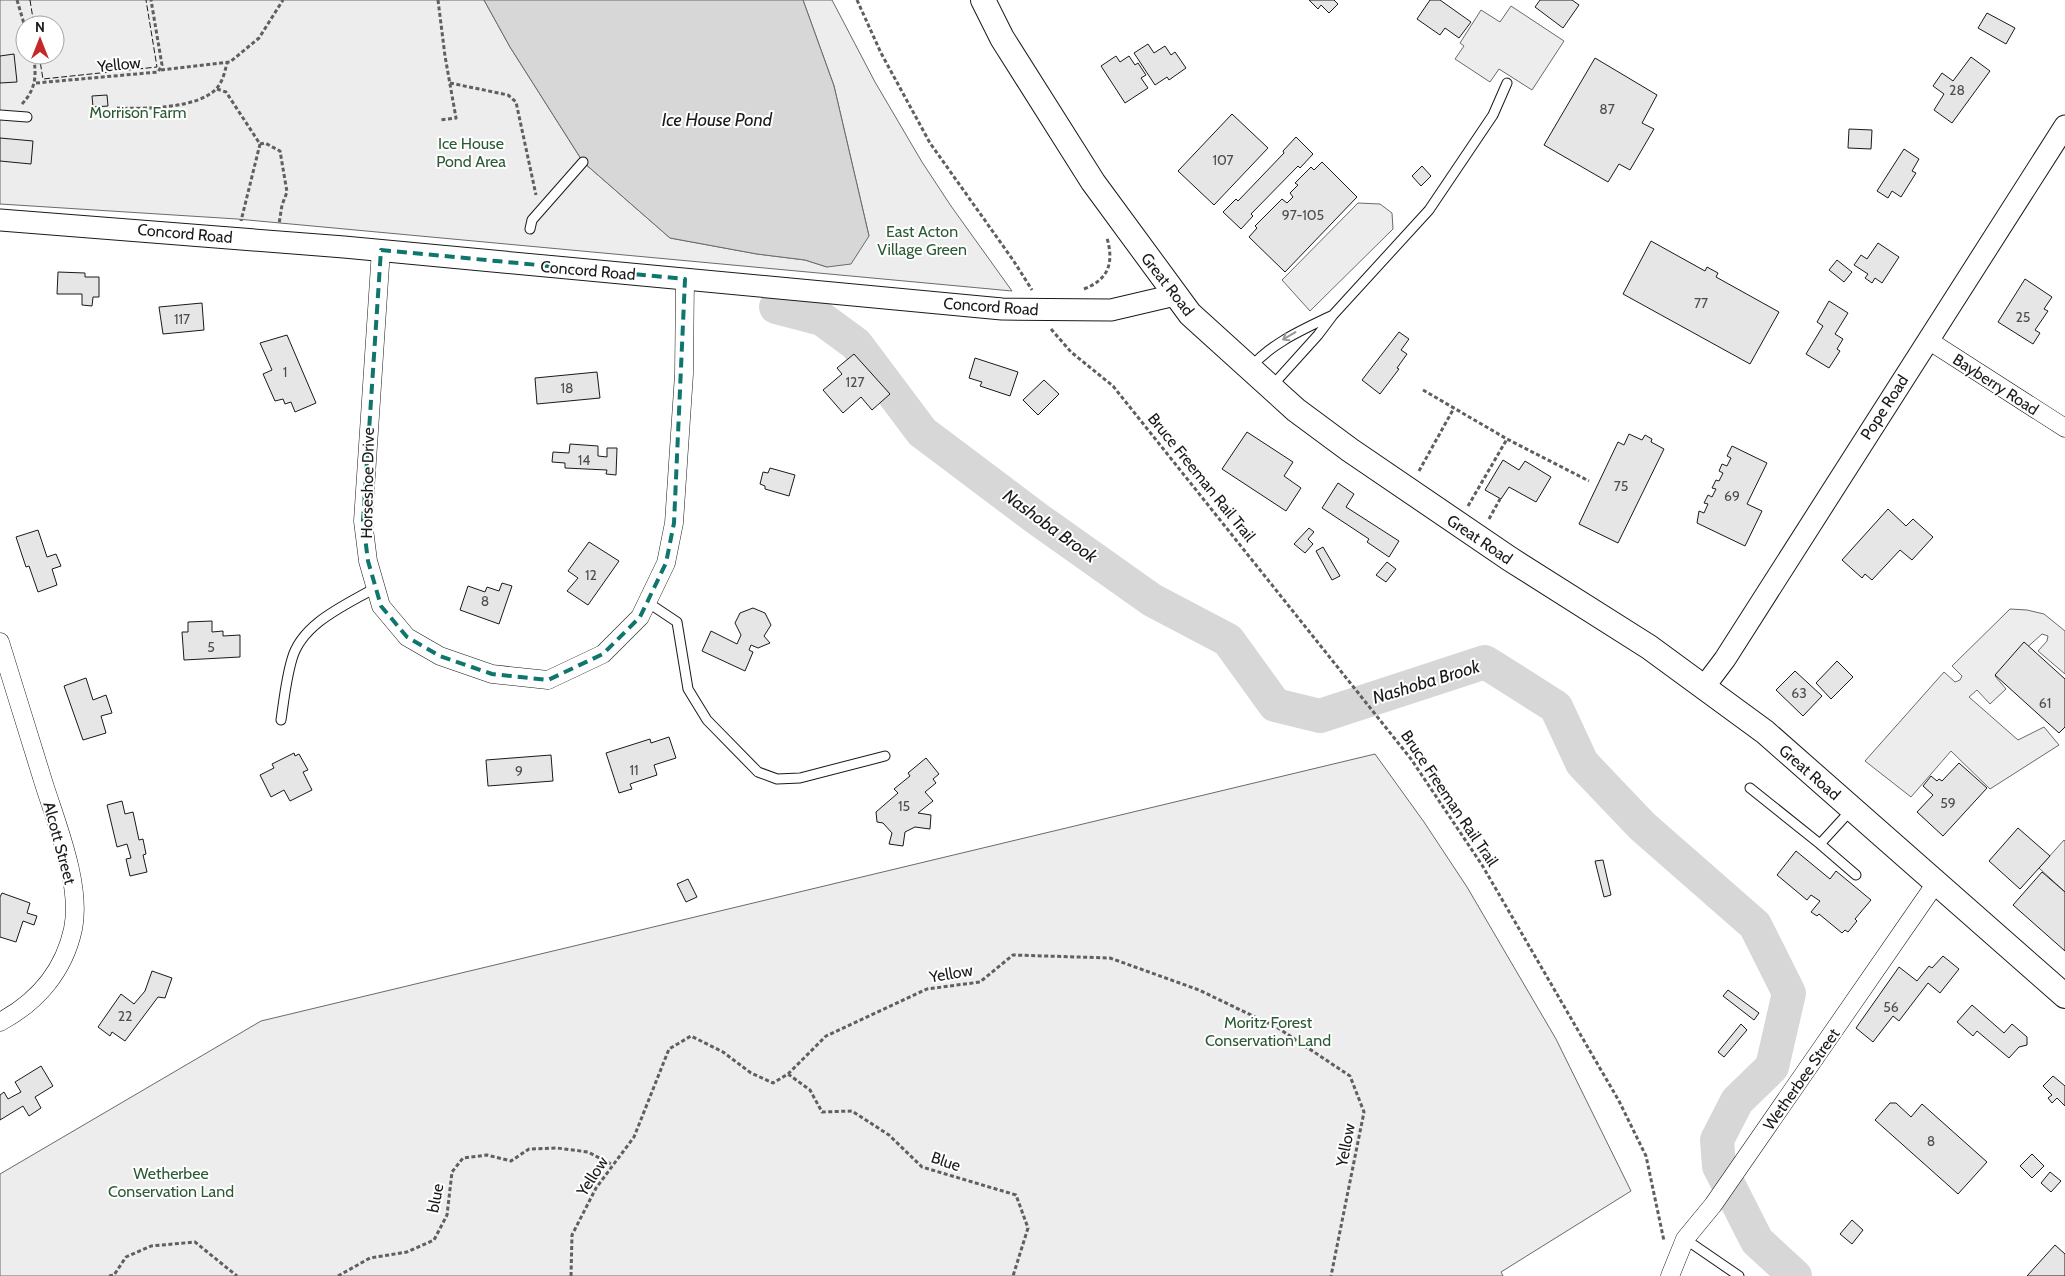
<svg xmlns="http://www.w3.org/2000/svg" width="2065" height="1276" font-family="Cabin,sans-serif">
	<style>
		.built { fill: #ededed; stroke: #6a6a6a; fill-rule: evenodd }
		.water { fill: #d7d7d7; stroke: #6a6a6a }
		.lines { fill: none; stroke-linecap: round; stroke-linejoin: round }
		.river { stroke: #d7d7d7; stroke-width: 34 }
		.building { fill: #e6e6e6; stroke: #1a1a1a }
		.service-casing { stroke: #1a1a1a; stroke-width: 11 }
		.minor-casing { stroke: #1a1a1a; stroke-width: 19 }
		.tertiary-casing { stroke: #1a1a1a; stroke-width: 23 }
		.secondary-casing { stroke: #1a1a1a; stroke-width: 26 }
		.path { stroke: #5f5f5f; stroke-width: 3; stroke-dasharray: 4 2.5; stroke-linecap: butt }
		.service { stroke: #fff; stroke-width: 9 }
		.minor { stroke: #fff; stroke-width: 18 }
		.tertiary { stroke: #fff; stroke-width: 21 }
		.secondary { stroke: #fff; stroke-width: 24 }
		.fence { stroke: #1a1a1a; stroke-width: 1; stroke-dasharray: 6 2.5; stroke-linecap: butt }
		.oneway { stroke: #989898 }
		.marked { fill: none; stroke: #0f766e; stroke-width: 4; stroke-dasharray: 10 6; stroke-linejoin: round }
		.labels { text-anchor: middle; stroke-width: 4; stroke-linejoin: round; paint-order: stroke }
		.number-label { font-size: 14px; fill: #4d4d4d }
		.street-label { font-size: 16px; fill: #1a1a1a; stroke: #fff }
		.park-label { font-size: 16px; fill: #2b5a34; stroke: #fff }
		.water-label { font-size: 18px; font-style: italic; fill: #1a1a1a; stroke: #fff }
	</style>
	<rect width="100%" height="100%" fill="#fff"/>
	<path class="built" d="M0,0H484L510,47L583,162L670,238L757,254L805,260L827,267L869,236L834,86L803,0H832L875,82L922,162L951,206L1012,291L237,219L0,204ZM25,25H55V55H25Z
		M1511,6L1564,41L1532,90L1499,69L1490,82L1455,59L1464,46L1460,43L1481,10L1500,22Z
		M1358,203L1380,204L1392,213L1393,229L1310,311L1282,280Z
		M2010,609L2027,610L2044,614L2065,631V674L2038,651L2047,641L2048,636L2042,634L1995,676L2006,689L1990,704L1977,690L1969,697L2018,740L2044,727L2059,745L1990,789L1951,751L1911,797L1865,761L1944,672L1955,682L1960,680L1962,676L1952,666Z
		M1375,754L1424,822L1467,887L1556,1039L1631,1191L1501,1272L1503,1276H0V1174L261,1021Z
		M2064,840L2065,841V892L2039,868Z"/>
	<path class="water" d="M484,0H803L834,86L869,236L851,264L827,267L805,260L757,254L670,238L583,162L510,47Z"/>
	<g class="lines">
		<path class="river" d="M776,307L822,319L856,344L922,432L1039,520L1152,600L1228,640L1275,705L1320,716L1485,662L1556,707L1582,763L1642,826L1755,925L1789,993L1772,1067L1737,1101L1717,1140L1719,1166L1757,1241L1795,1276"/>
	</g>
	<path class="building" d="M1309,0H1334L1338,4L1329,13L1321,5L1318,9Z
		M1430,0H1440L1471,22L1459,38L1445,28L1440,35L1417,19Z
		M1540,0H1572L1579,5L1563,28L1535,7Z
		M1987,13L2015,28L2006,44L1978,28Z
		M1148,44L1154,53L1165,46L1171,55L1175,52L1186,68L1169,80L1167,77L1155,85L1134,53Z
		M14,54L17,82L0,83V56Z
		M1116,56L1120,62L1129,56L1135,65L1138,63L1146,75L1141,78L1148,88L1125,103L1101,66Z
		M1971,57L1990,71L1952,123L1934,110L1944,94L1933,86L1942,73L1953,81Z
		M1595,58L1657,95L1642,123L1654,129L1630,170L1619,164L1608,182L1544,145Z
		M107,95L108,106L93,107L92,96Z
		M1232,114L1268,148L1214,205L1178,171Z
		M1849,129L1872,130L1871,149L1848,148Z
		M1296,137L1313,154L1300,168L1298,166L1251,214L1253,216L1241,229L1223,212L1236,199L1238,201L1284,153L1283,151Z
		M0,138L33,141L31,164L0,161Z
		M1904,149L1919,159L1912,171L1916,173L1901,197L1892,191L1888,198L1877,191Z
		M1322,162L1357,197L1285,272L1249,237L1257,228L1255,226L1282,199L1287,203L1293,197L1290,193L1298,185L1295,183L1311,167L1314,170Z
		M1422,166L1431,176L1421,186L1412,176Z
		M1651,241L1705,271L1707,267L1718,273L1716,277L1779,312L1750,364L1623,294Z
		M1878,243L1899,257L1882,283L1875,278L1872,283L1865,278L1868,274L1854,265L1861,255L1867,259Z
		M1837,260L1852,272L1844,282L1829,270Z
		M58,272L85,273V277H99V297H93L92,306L82,305V294H57Z
		M2025,279L2052,297L2044,309L2048,311L2035,330L2040,333L2033,344L1998,322Z
		M1829,301L1848,313L1835,334L1843,339L1837,349L1840,351L1829,368L1806,354L1823,326L1817,322Z
		M202,303L204,330L163,334L159,307Z
		M1399,332L1409,339L1401,350L1407,354L1397,368L1399,369L1380,394L1362,380Z
		M287,335L316,403L295,412L291,402L285,404L283,399L275,401L263,374L272,370L260,343Z
		M854,354L890,394L872,410L861,397L843,413L823,390L842,374L837,368Z
		M975,358L1018,372L1010,396L980,386L982,382L969,378Z
		M597,372L600,398L537,404L535,378Z
		M1044,380L1059,394L1038,415L1023,400Z
		M1247,432L1293,462L1284,476L1301,488L1286,511L1222,469Z
		M1629,434L1642,440L1645,435L1652,439L1651,442L1664,449L1618,543L1579,524L1618,442L1624,445Z
		M570,444L598,446V456L607,457V448H617L616,475L606,474L607,470L565,468V463L552,462L553,452L569,453Z
		M1732,446L1767,463L1747,504L1762,511L1745,546L1697,523L1699,511L1704,513L1708,504L1704,503L1708,495L1712,497L1716,489L1712,488L1716,480L1719,481L1723,473L1719,471L1722,464L1727,466L1731,458L1727,456Z
		M1503,460L1519,470L1525,461L1551,477L1536,502L1509,487L1501,499L1485,490Z
		M770,468L795,475L789,496L765,489V486L760,484L763,472L768,473Z
		M1338,483L1354,494L1346,507L1399,541L1389,557L1367,542L1369,539L1322,508Z
		M1888,509L1906,526L1913,519L1933,537L1912,560L1900,550L1872,580L1865,574L1862,578L1842,560Z
		M1309,528L1314,532L1308,539L1313,544L1305,553L1294,544Z
		M38,530L47,557L56,554L61,566L52,569L57,585L38,592L29,566L26,567L16,537Z
		M589,542L619,561L588,605L567,591L578,578L568,571Z
		M1323,547L1340,576L1332,580L1316,551Z
		M1387,562L1396,569L1386,582L1376,575Z
		M502,583L512,586L499,624L460,610L468,586L485,592L487,587L499,591Z
		M753,608L765,613L771,625L764,636L770,643L758,648L751,645L749,650L753,652L745,671L702,651L711,631L737,644L741,635L735,623L740,613Z
		M212,621V632L223,631V636L240,635V657L184,660L182,632H188V622Z
		M2024,642L2065,679V727L2059,733L1995,675Z
		M1837,661L1853,677L1831,699L1816,683Z
		M1795,671L1822,696L1803,716L1776,690Z
		M86,678L93,700L106,695L112,713L101,716L106,733L83,740L64,686Z
		M669,737L676,758L654,765L657,775L630,784L632,789L619,793L606,753L650,739L651,743Z
		M294,753L295,756L299,754L308,770L303,772L312,790L290,801L284,790L271,797L260,775L274,768L272,764Z
		M551,755L553,781L488,786L486,760Z
		M926,758L939,774L933,779L936,783L925,792L933,801L918,813L931,815L930,829L915,827L905,832L903,846L889,844L892,833L883,823L877,822L876,812L898,793L894,789L910,776L908,773Z
		M1959,763L1987,788L1943,836L1917,812L1933,795L1923,786L1931,776L1937,781L1939,779L1942,781Z
		M122,801L125,814L133,812L139,840L143,839L146,854L143,855L147,872L130,876L126,859L131,858L127,844L117,847L107,805Z
		M2018,828L2050,856L2020,889L1989,861Z
		M1796,851L1830,879L1836,871L1871,900L1855,919L1857,921L1848,932L1845,930L1842,933L1819,914L1817,916L1811,912L1820,901L1811,895L1807,900L1777,875Z
		M1603,860L1611,895L1604,897L1595,861Z
		M2042,872L2065,892V951L2013,905Z
		M688,879L697,897L686,902L677,884Z
		M2,893L30,903L27,913L37,916L34,925L23,921L16,942L0,937V897Z
		M1943,956L1959,969L1940,993L1928,983L1899,1021L1893,1016L1873,1042L1856,1028L1899,967L1917,981L1929,966L1932,968Z
		M152,971L172,978L165,998L158,997L125,1041L112,1032L110,1036L98,1027L121,994L134,1004L145,991Z
		M1728,990L1759,1013L1754,1020L1723,996Z
		M1972,1005L2004,1033L2012,1024L2027,1037V1045L2019,1047L2009,1058L1977,1031L1973,1036L1957,1022Z
		M1741,1024L1747,1030L1724,1057L1718,1052Z
		M41,1066L53,1086L35,1097L41,1108L29,1116L23,1106L0,1120V1095L4,1092L8,1099L21,1092L15,1082Z
		M2053,1076L2065,1086V1106L2057,1098L2052,1103L2048,1098L2052,1095L2043,1086Z
		M1890,1103H1896L1911,1117L1922,1104L1987,1162L1958,1194L1875,1120Z
		M2032,1154L2044,1166L2032,1178L2020,1166Z
		M2050,1172L2061,1181L2051,1192L2041,1183Z
		M1852,1220L1863,1230L1852,1244L1840,1234Z
		M2055,1245L2065,1254V1276H2027Z"/>
	<g class="lines">
		<defs>
			<path id="service" d="M0,115L27,117
				M530,229L532,220L583,162
				M1250,368C1273,342 1302,330 1333,315
				M1271,387L1318,335L1333,315L1429,210L1493,115L1507,83
				M647,602L677,622L688,689L707,720L758,772L777,779L800,778L885,756
				M281,720C284,700 286,679 292,659C302,623 346,605 375,588
				M1750,788L1820,844L1852,809
				M1820,844L1856,875
				M1685,1239L1739,1276"/>
			<path id="minor" d="M381,250L363,521L368,561L381,606L407,637L440,656L492,674L548,680L603,654L640,617L666,563L674,523L684,374L685,279
				M1928,340L2065,428
				M0,642C15,689 29,737 44,784C57,825 82,886 73,929C64,971 37,1002 0,1022
				M1670,1276L1685,1239L1713,1205L1936,883"/>
			<path id="tertiary" d="M0,220L344,247L1002,309L1111,310L1175,295
				M1704,687L1725,659L2065,126"/>
			<path id="secondary" d="M983,0L1002,38L1093,182L1190,314L1296,410L1350,450L1510,559L1649,647L1765,732L2065,996"/>
		</defs>
		<use href="#service" class="service-casing"/>
		<use href="#minor" class="minor-casing"/>
		<use href="#tertiary" class="tertiary-casing"/>
		<use href="#secondary" class="secondary-casing"/>
		<path class="path" d="M17,0L25,27
			M438,0L445,56L456,118L439,120
			M857,0L881,53L930,143L1013,260L1032,290
			M161,70L230,62L259,38L283,0
			M36,83L158,72L162,65L151,0
			M450,83L508,95L516,102L536,195
			M217,89L226,92L260,144L241,221
			M22,104C36,89 37,75 33,55
			M117,108C142,109 199,109 217,88C223,81 225,71 227,63
			M260,144L265,143L280,151L287,192L282,205L279,224
			M1084,289C1109,279 1114,263 1107,238
			M1051,329L1071,352L1113,386L1411,759L1482,865L1619,1101L1646,1156L1664,1241
			M1423,390L1507,439L1589,481
			M1419,471L1454,408
			M1468,506L1507,439
			M1489,519L1500,499
			M788,1074L810,1090L822,1112L852,1111L889,1135L922,1167L1016,1195L1028,1228L1013,1276
			M109,1276L114,1275L126,1257L151,1246L195,1242L237,1276
			M338,1276L370,1258L407,1252L434,1240L447,1215L452,1172L463,1158L487,1155L511,1161L529,1149L557,1148L588,1152L613,1165
			M571,1276L572,1235L596,1188L634,1137L669,1049L691,1036L723,1052L751,1073L773,1083L788,1074L826,1036L927,989L980,982L1013,955L1110,958L1199,990L1278,1028L1350,1076L1364,1112L1331,1276"/>
		<use href="#service" class="service"/>
		<use href="#minor" class="minor"/>
		<use href="#tertiary" class="tertiary"/>
		<use href="#secondary" class="secondary"/>
		<path class="fence" d="M30,0L34,25
			M39,55L43,79L157,67L146,0"/>
	</g>
	<defs><path id="oneway-shaft" d="M-6 0H5M1.5-3L5.5 0L1.5 3" fill="none" stroke-width="1.6" stroke-linecap="round" stroke-linejoin="round" transform="scale(1.25)"/></defs>
	<use class="oneway" href="#oneway-shaft" transform="translate(1289 336) rotate(149)"/>
	<path class="marked" d="M381,250L685,279L674,523L666,563L640,617L603,654L548,680L492,674L440,656L407,637L381,606L368,561L363,521Z"/>
	<g class="labels">
		<g class="number-label">
			<text x="1957" y="95">28</text>
			<text x="1607" y="114">87</text>
			<text x="1223" y="165">107</text>
			<text x="1303" y="220">97-105</text>
			<text x="1701" y="308">77</text>
			<text x="2023" y="322">25</text>
			<text x="182" y="324">117</text>
			<text x="285" y="377">1</text>
			<text x="855" y="387">127</text>
			<text x="567" y="393">18</text>
			<text x="584" y="465">14</text>
			<text x="1621" y="491">75</text>
			<text x="1732" y="501">69</text>
			<text x="591" y="580">12</text>
			<text x="485" y="606">8</text>
			<text x="211" y="652">5</text>
			<text x="1799" y="698">63</text>
			<text x="2045" y="708">61</text>
			<text x="634" y="775">11</text>
			<text x="519" y="776">9</text>
			<text x="1948" y="808">59</text>
			<text x="904" y="811">15</text>
			<text x="1891" y="1012">56</text>
			<text x="125" y="1021">22</text>
			<text x="1931" y="1146">8</text>
		</g>
		<g class="street-label">
			<text transform="translate(119 64) rotate(-6)" y="6">Yellow</text>
			<text transform="translate(185 233) rotate(5)" y="6">Concord Road</text>
			<text transform="translate(588 270) rotate(5)" y="6">Concord Road</text>
			<text transform="translate(1168 284) rotate(52)" y="6">Great Road</text>
			<text transform="translate(991 306) rotate(4)" y="6">Concord Road</text>
			<text transform="translate(1996 384) rotate(33)" y="6">Bayberry Road</text>
			<text transform="translate(1884 407) rotate(-57)" y="6">Pope Road</text>
			<text transform="translate(1202 477) rotate(51)" y="6">Bruce Freeman Rail Trail</text>
			<text transform="translate(367 483) rotate(-89)" y="6">Horseshoe Drive</text>
			<text transform="translate(1480 539) rotate(34)" y="6">Great Road</text>
			<text transform="translate(1810 772) rotate(41)" y="6">Great Road</text>
			<text transform="translate(1450 798) rotate(56)" y="6">Bruce Freeman Rail Trail</text>
			<text transform="translate(60 843) rotate(75)" y="6">Alcott Street</text>
			<text transform="translate(951 973) rotate(-10)" y="6">Yellow</text>
			<text transform="translate(1801 1079) rotate(-55)" y="6">Wetherbee Street</text>
			<text transform="translate(1345 1145) rotate(-79)" y="6">Yellow</text>
			<text transform="translate(946 1161) rotate(19)" y="6">Blue</text>
			<text transform="translate(592 1176) rotate(-57)" y="6">Yellow</text>
			<text transform="translate(435 1198) rotate(-79)" y="6">blue</text>
		</g>
		<g class="park-label">
			<text x="138" y="118">Morrison Farm</text>
			<text x="471" y="149">Ice House<tspan x="471" dy="18">Pond Area</tspan></text>
			<text x="922" y="237">East Acton<tspan x="922" dy="18">Village Green</tspan></text>
			<text x="1268" y="1028">Moritz Forest<tspan x="1268" dy="18">Conservation Land</tspan></text>
			<text x="171" y="1179">Wetherbee<tspan x="171" dy="18">Conservation Land</tspan></text>
		</g>
		<g class="water-label">
			<text x="717" y="126">Ice House Pond</text>
			<text transform="translate(1050 526) rotate(36)" y="6">Nashoba Brook</text>
			<text transform="translate(1426 682) rotate(-17)" y="6">Nashoba Brook</text>
		</g>
	</g>
	<g transform="translate(40 40)"><circle r="24" fill="#ffffff" stroke="#a3a3a3"/>
	<path d="M0-4L9 19L0 12L-9 19Z" fill="#c62828"/>
	<text y="-8" font-size="14" font-weight="bold" text-anchor="middle" fill="#1a1a1a">N</text>
	</g>
</svg>
